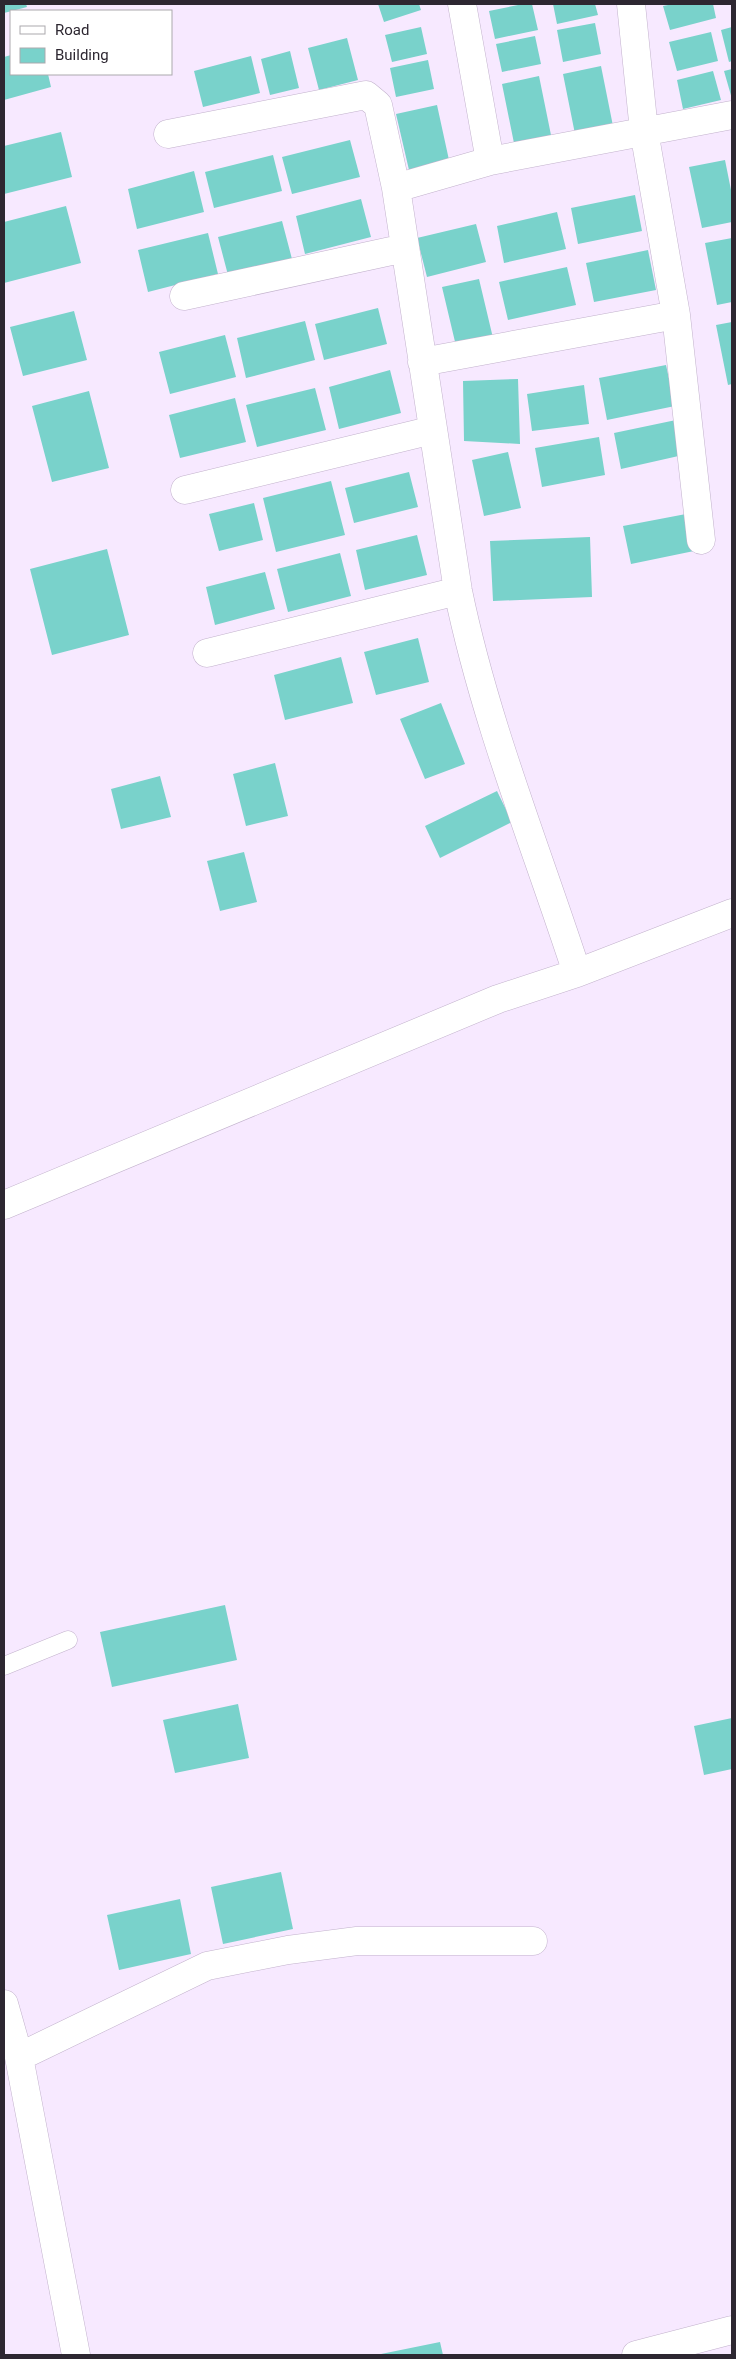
<svg xmlns="http://www.w3.org/2000/svg" width="736" height="2359" font-family="Roboto,sans-serif">
	<style>
		.building { fill: #79d2cb }
		.lines { fill: none; stroke-linecap: round; stroke-linejoin: round }
		.lane-casing { stroke: #c2b2cc; stroke-width: 19 }
		.street-casing { stroke: #c2b2cc; stroke-width: 29 }
		.lane { stroke: #fff; stroke-width: 18 }
		.street { stroke: #fff; stroke-width: 28 }
	</style>
	<rect width="100%" height="100%" fill="#f7e9ff"/>
	<path class="building" d="M4,4H26L27,7L4,13Z
		M378,4H419L421,10L384,22Z
		M523,4H532L538,30L495,39L489,11Z
		M553,4H595L598,15L557,24Z
		M673,4H713L716,18L670,30L663,6Z
		M595,23L601,54L563,62L557,30Z
		M421,27L427,54L392,62L385,35Z
		M732,27V61L729,62L721,30Z
		M711,32L718,61L677,71L669,42Z
		M535,36L541,64L502,72L496,44Z
		M347,38L358,80L319,90L308,48Z
		M290,51L299,88L270,95L261,59Z
		M11,55V74H48L51,87L4,100V57Z
		M251,56L260,93L203,107L194,71Z
		M428,60L434,89L396,97L390,68Z
		M601,66L613,126L575,134L563,74Z
		M732,69V99L724,71Z
		M713,71L721,100L683,109L677,80Z
		M539,76L552,140L515,148L502,84Z
		M437,105L449,160L409,170L396,114Z
		M61,132L72,177L4,194V146Z
		M350,140L360,177L292,194L282,157Z
		M273,155L282,191L214,208L205,172Z
		M725,160L732,195V222L702,228L689,167Z
		M194,171L204,212L137,229L128,189Z
		M635,195L642,231L578,244L571,208Z
		M361,199L371,237L305,254L296,216Z
		M66,206L81,263L4,283V222Z
		M557,212L566,249L504,263L497,226Z
		M282,221L292,259L228,275L218,237Z
		M476,224L486,262L427,277L417,238Z
		M208,233L218,274L148,292L138,250Z
		M732,238V302L717,305L705,243Z
		M648,250L656,290L594,302L586,263Z
		M567,267L576,305L508,320L499,282Z
		M479,279L493,338L456,346L442,287Z
		M378,308L387,344L324,360L315,324Z
		M74,311L87,360L23,376L10,327Z
		M305,321L315,360L246,378L237,338Z
		M732,322V384L728,385L716,325Z
		M225,335L236,377L170,394L159,352Z
		M666,365L675,406L607,420L599,378Z
		M390,370L401,413L339,429L329,387Z
		M518,379L520,444L464,441L463,381Z
		M584,385L589,424L532,431L527,394Z
		M315,388L326,430L257,447L246,405Z
		M89,391L109,468L52,482L32,406Z
		M235,398L246,442L180,458L169,415Z
		M676,420L683,455L621,469L614,433Z
		M599,437L605,475L542,487L535,448Z
		M508,452L521,508L484,516L472,460Z
		M409,472L418,507L354,523L345,488Z
		M331,481L345,535L276,552L263,498Z
		M254,503L263,540L219,551L209,514Z
		M686,514L694,551L631,564L623,526Z
		M417,535L427,575L365,590L356,550Z
		M590,537L592,597L493,601L490,541Z
		M107,549L129,635L52,655L30,569Z
		M340,553L351,596L288,612L277,569Z
		M265,572L275,609L215,625L206,587Z
		M418,638L429,682L376,695L364,652Z
		M341,657L353,703L285,720L274,675Z
		M441,703L465,764L425,779L400,719Z
		M275,763L288,816L246,826L233,774Z
		M160,776L171,817L121,829L111,789Z
		M497,791L512,822L440,858L425,826Z
		M244,852L257,902L220,911L207,861Z
		M225,1605L237,1660L112,1687L100,1632Z
		M238,1704L249,1758L175,1773L163,1720Z
		M732,1718V1769L704,1775L694,1726Z
		M281,1872L293,1929L223,1944L211,1887Z
		M180,1899L191,1954L119,1970L107,1915Z
		M440,2342L443,2355H381V2354Z"/>
	<g class="lines">
		<defs>
			<path id="lane" d="M4,1666L68,1640"/>
			<path id="street" d="M462,4L490,161
				M631,4L644,131L676,315L701,540
				M168,134L366,95L378,105L396,188
				M184,296L405,248
				M422,362L676,315
				M185,490L433,430
				M207,653L458,591
				M577,973L732,913
				M4,1205L498,999L577,973C536,847 485,722 458,591L396,188L490,161L732,115
				M4,2004L19,2057L76,2355
				M19,2057L207,1966L288,1950L357,1941H533
				M636,2355L732,2330"/>
		</defs>
		<use href="#lane" class="lane-casing"/>
		<use href="#street" class="street-casing"/>
		<use href="#lane" class="lane"/>
		<use href="#street" class="street"/>
	</g>
	<rect width="736" height="2359" fill="none" stroke="#2d2731" stroke-width="10"/>
	<rect x="10" y="10" width="162" height="65" fill="#ffffff" stroke="#aba9ad"/>
	<rect x="20" y="26" width="25" height="8" fill="#ffffff" stroke="#aba9ad"/>
	<text x="55" y="35" font-size="15" fill="#2d2731">Road</text>
	<rect x="20" y="48" width="25" height="15" fill="#79d2cb" stroke="#aba9ad"/>
	<text x="55" y="60" font-size="15" fill="#2d2731">Building</text>
</svg>
